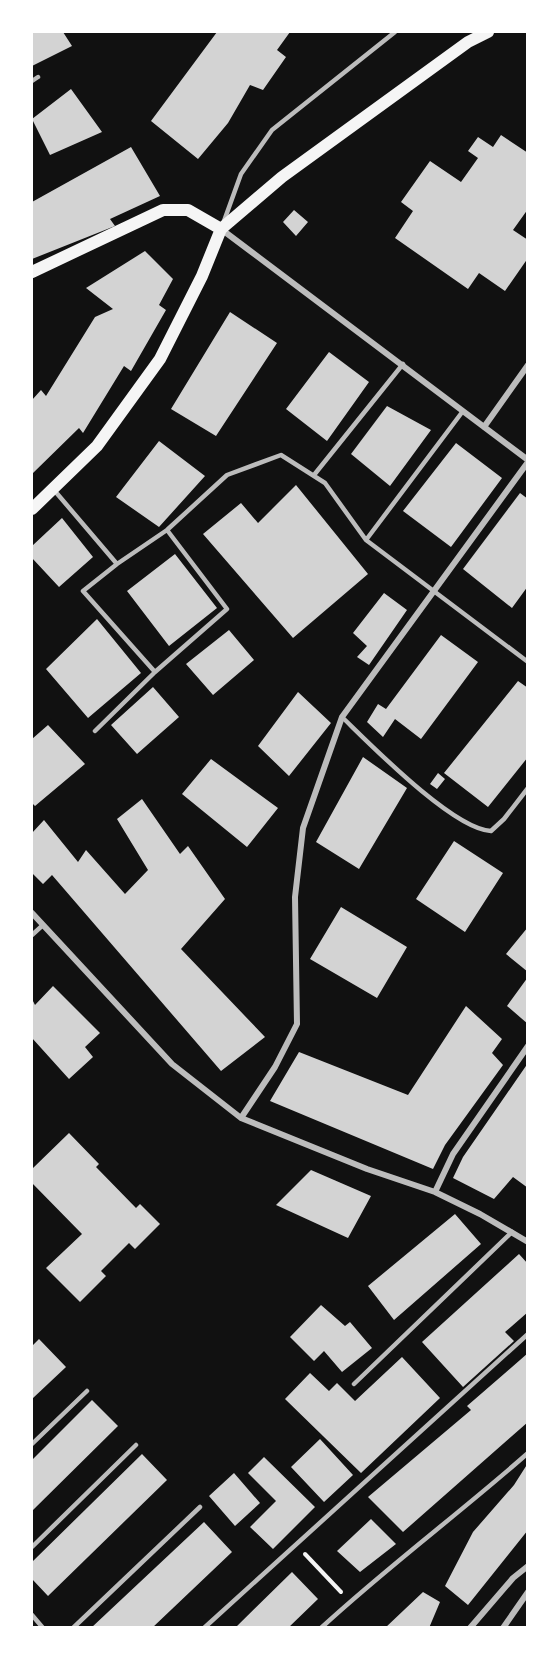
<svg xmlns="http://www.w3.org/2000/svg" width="559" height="1659" font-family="Mulish,sans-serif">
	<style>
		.building { fill: #d3d3d3 }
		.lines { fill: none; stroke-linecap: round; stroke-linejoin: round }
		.path { stroke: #f5f5f5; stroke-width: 4 }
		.service { stroke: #bcbcbc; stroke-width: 4.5 }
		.minor { stroke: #bcbcbc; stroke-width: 6 }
		.secondary { stroke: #f5f5f5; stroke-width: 12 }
	</style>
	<rect width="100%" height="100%" fill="#111"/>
	<path class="building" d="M32,32H63L72,46L32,66Z
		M217,32H290L277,50L286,57L263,90L250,85L228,123L198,159L151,121Z
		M71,89L102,132L50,155L32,119Z
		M501,135L528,153V209L513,230L528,240V258L505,291L479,273L468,289L395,238L413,211L401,202L430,161L461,182L478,158L468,151L478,137L493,147Z
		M131,147L160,196L110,219L115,226L32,259V202Z
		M294,210L308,222L296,236L283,222Z
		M145,251L173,279L159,305L166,310L131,371L124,366L83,433L79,428L32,474V400L41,390L46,396L95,317L113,309L86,288Z
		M230,312L277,343L216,436L171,409Z
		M329,352L369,382L327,441L286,409Z
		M387,406L431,430L390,486L351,454Z
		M159,441L205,476L159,527L116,497Z
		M456,443L502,478L451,547L403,511Z
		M296,485L368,574L293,638L203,534L241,503L258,523Z
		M520,493L528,499V586L512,608L463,569Z
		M62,518L93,557L59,587L32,558V546Z
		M175,554L217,608L169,646L127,591Z
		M384,593L407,610L369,665L357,657L367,646L353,633Z
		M97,619L141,673L88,718L46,669Z
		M229,630L254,660L213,695L186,664Z
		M441,635L478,662L421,739L395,719L383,737L367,722L378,704L386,709Z
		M518,681L528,688V757L488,807L444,773Z
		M153,687L179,717L137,754L111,725Z
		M298,692L331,723L289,776L258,746Z
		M48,725L85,764L35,806L32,803V739Z
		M363,757L407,788L359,869L316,842Z
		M211,759L278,808L247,847L182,794Z
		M438,773L445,779L437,789L430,784Z
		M142,799L180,854L188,846L225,899L181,949L265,1037L221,1071L52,875L43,884L32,873V833L44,820L78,862L86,850L125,894L148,870L117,819Z
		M454,841L503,873L465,932L416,899Z
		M341,907L407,947L377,998L310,959Z
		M528,927V972L506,954Z
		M528,977V1024L507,1006Z
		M53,986L100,1033L85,1047L93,1057L69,1079L32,1038V999L35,1005Z
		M466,1006L502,1039L492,1053L503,1065L445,1145L433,1169L270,1101L299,1052L408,1095Z
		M528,1063V1188L513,1177L494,1199L453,1178L463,1157Z
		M69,1133L99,1164L96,1167L136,1208L140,1204L160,1224L135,1249L129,1243L101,1271L106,1276L80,1302L46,1268L82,1234L32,1183V1169Z
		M311,1170L371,1196L348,1238L276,1205Z
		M455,1214L481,1244L394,1320L368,1286Z
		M519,1254L528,1264V1312L505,1332L514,1341L463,1387L422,1342Z
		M321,1305L345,1326L350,1322L372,1348L342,1372L324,1351L314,1361L290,1337Z
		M39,1339L66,1367L32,1399V1346Z
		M528,1353V1422L403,1532L368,1497L471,1410L467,1406Z
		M402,1357L440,1398L361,1473L285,1399L310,1373L329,1391L337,1383L355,1401Z
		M92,1400L118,1426L32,1511V1460Z
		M320,1439L353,1475L324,1502L291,1467Z
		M142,1454L167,1480L48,1596L32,1579V1562Z
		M264,1457L315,1507L273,1549L250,1527L276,1501L248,1473Z
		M528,1463V1530L468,1605L445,1586L473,1532L514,1485Z
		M234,1473L260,1503L235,1526L209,1496Z
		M371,1519L396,1544L360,1572L337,1551Z
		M204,1522L232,1552L152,1628H91Z
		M292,1572L318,1599L288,1628H235Z
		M423,1592L440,1602L429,1628H385Z"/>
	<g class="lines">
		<path class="path" d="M305,1554L341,1592"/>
		<path class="service" d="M32,81L38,77
			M224,221L241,174L272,130L395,32
			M314,475L403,364
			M54,490L117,564L167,530L227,475L281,455L325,483L366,540L528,662
			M366,540L463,411
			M117,564L83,591L155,672L227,609L167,530
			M342,717C372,746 453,829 491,831L504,819L528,788
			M95,731L155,672
			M32,935L43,925
			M354,1384L512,1232
			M32,1444L87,1391
			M32,1547L136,1445
			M32,1615L43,1628
			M73,1628L200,1507
			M204,1628L528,1334
			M321,1628C387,1567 460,1513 528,1453"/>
		<path class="minor" d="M221,229L528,460
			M484,427L528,365
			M32,913L172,1064L241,1118L367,1169L435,1192L480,1214L528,1242
			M241,1118L275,1067L297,1024L295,897L303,828L342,717L528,462
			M435,1192L453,1154L528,1046
			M470,1628L513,1578L528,1566
			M503,1628L528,1592"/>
		<path class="secondary" d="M32,272L163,210H188L221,229
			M32,509L97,446L160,359L202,276L221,229L282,177L468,42L488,32"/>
	</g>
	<rect width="559" height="1659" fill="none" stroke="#ffffff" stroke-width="66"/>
</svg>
